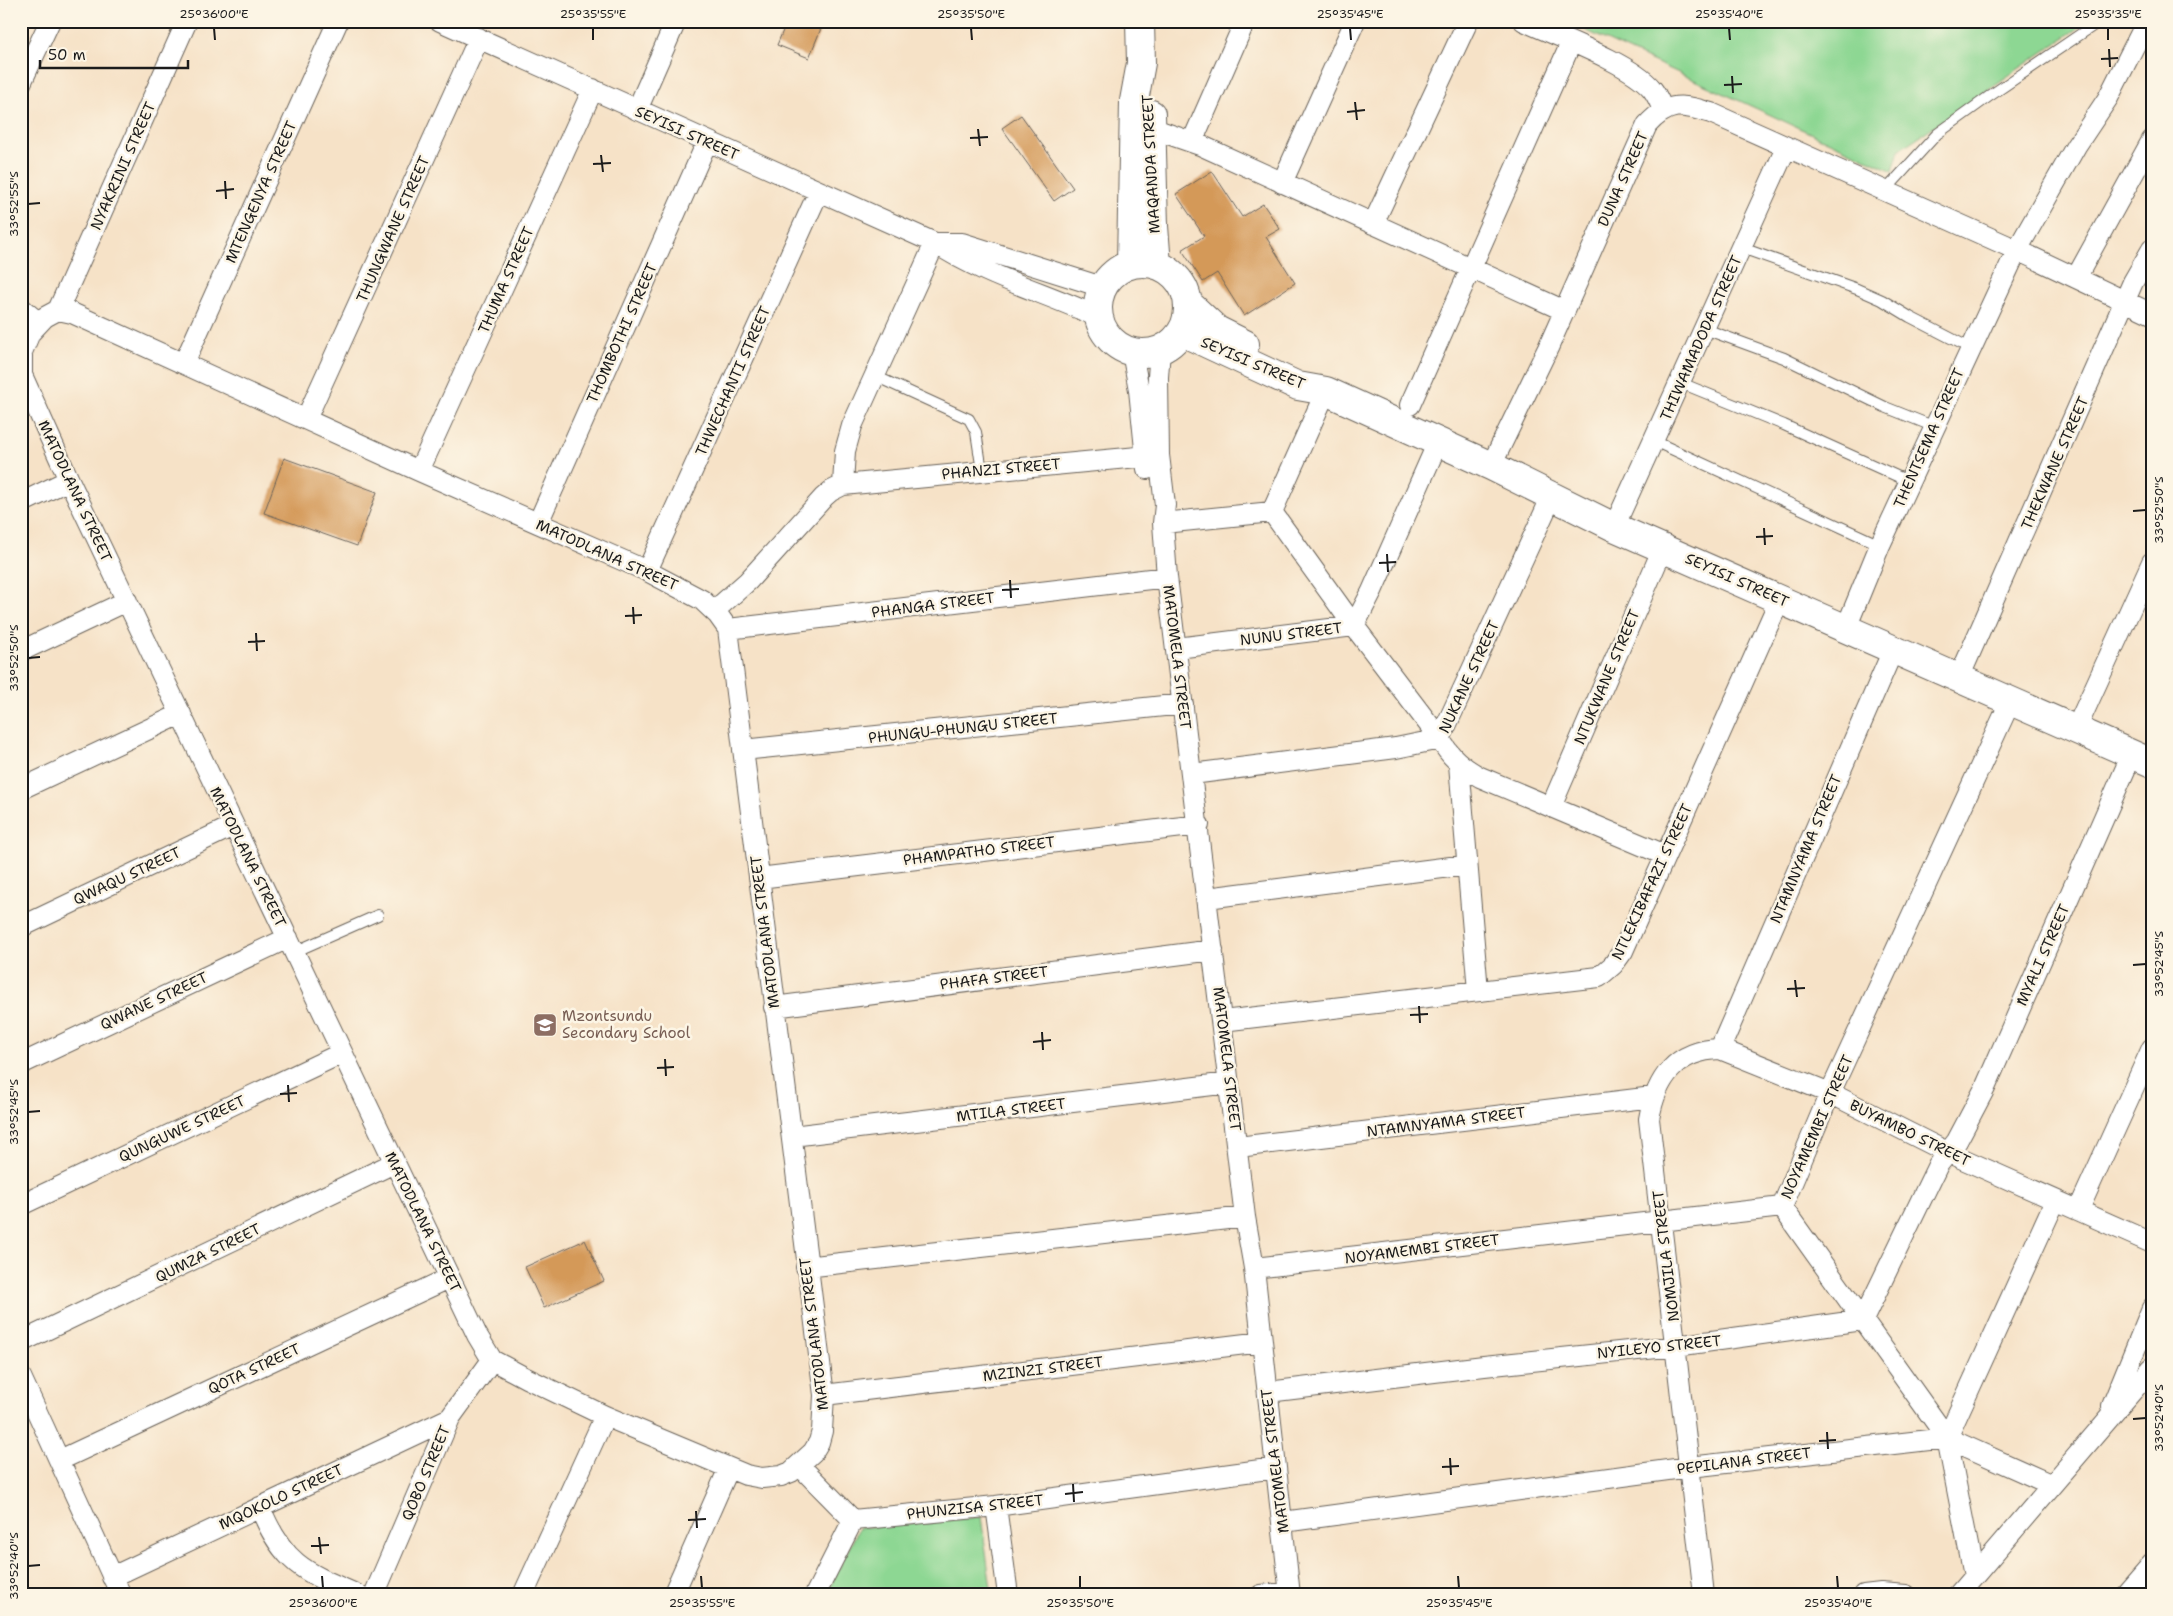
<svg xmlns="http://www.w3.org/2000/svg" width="2173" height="1616" font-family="'Shantell Sans',sans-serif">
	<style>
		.green { fill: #8dd793; stroke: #547a58 }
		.building { fill: #d49958 }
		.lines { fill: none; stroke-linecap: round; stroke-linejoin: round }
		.lane-casing { stroke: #686158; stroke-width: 12 }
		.street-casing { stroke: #686158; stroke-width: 22 }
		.secondary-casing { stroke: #686158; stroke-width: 30 }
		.lane { stroke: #fff; stroke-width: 10 }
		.street { stroke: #fff; stroke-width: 20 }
		.secondary { stroke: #fff; stroke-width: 28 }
		.ticks { fill: none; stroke: #1c1c1c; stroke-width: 2 }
		.labels { text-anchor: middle; stroke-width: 5; stroke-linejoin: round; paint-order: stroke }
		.street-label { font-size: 15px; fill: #1c1c1c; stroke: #fcf5e5 }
		.education-label { font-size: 15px; fill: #785e54; stroke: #fcf5e5; text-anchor: start }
		.neatline { fill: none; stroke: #1c1c1c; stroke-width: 2 }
		.ticks-label { font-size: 12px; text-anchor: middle; fill: #1c1c1c }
	</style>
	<rect width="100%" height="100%" fill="#fcf5e5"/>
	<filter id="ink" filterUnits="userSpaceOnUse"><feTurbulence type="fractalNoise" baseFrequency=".02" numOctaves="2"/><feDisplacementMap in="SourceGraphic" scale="10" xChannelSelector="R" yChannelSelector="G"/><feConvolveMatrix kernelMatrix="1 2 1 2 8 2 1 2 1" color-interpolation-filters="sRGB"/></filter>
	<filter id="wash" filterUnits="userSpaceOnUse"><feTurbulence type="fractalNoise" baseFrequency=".0096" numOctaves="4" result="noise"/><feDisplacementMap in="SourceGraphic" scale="20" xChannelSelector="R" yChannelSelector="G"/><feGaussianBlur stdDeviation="1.12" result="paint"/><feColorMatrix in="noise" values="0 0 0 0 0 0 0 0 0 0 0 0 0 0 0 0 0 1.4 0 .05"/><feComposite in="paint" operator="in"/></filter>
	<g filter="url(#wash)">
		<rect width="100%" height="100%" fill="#f6e2c7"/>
		<path class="green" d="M1565,21H2089L1899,150L1893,171Z
			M981,1517L992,1595H826L859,1528Z"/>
		<g id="blocks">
			<path class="building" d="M787,21H824L809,58L777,45Z
				M1021,115L1073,188L1054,201L1002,128Z
				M1212,171L1242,217L1263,204L1280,229L1266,237L1295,283L1244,316L1217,273L1203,282L1182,250L1204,236L1176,194Z
				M284,458L377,492L357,546L264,513Z
				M585,1240L604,1281L544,1308L525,1267Z"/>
		</g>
	</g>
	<g filter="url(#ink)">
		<use href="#blocks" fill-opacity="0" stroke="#686158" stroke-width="1"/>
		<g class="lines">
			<defs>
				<path id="lane" d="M1885,191L1937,134L1991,95L2100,21
					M1742,248L1857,289L1882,300L1910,317L1970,348
					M1705,329L1784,358L1885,407L1935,427
					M875,376L969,419L976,432L982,471
					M1681,383L1784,425L1910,482
					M1654,441L1880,545
					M294,952L378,915"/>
				<path id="street" d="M440,21L935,243C984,276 1044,292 1098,317
					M1524,21C1556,36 1631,63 1652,89C1657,95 1660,103 1663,110
					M21,83L50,21
					M637,110L676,21
					M1151,128L1200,145L1565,311
					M1192,142L1245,21
					M1282,183L1355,21
					M1373,224L1468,21
					M935,243H962L1102,287
					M2076,278L2152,140
					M21,308L39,323
					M58,310L72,313L419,471L647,571L702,600L718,615L728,629L824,1395L822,1431L819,1442L813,1452L791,1472L781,1476L762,1478L746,1475L605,1416L526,1378L492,1360L477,1335L69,480L22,375V352L30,333L45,317Z
					M58,310L187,21
					M1160,350L1158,377L1159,455L1165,505L1163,523L1167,577L1245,1217L1254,1268L1290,1595
					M1132,352L1139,390L1147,469
					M184,363L338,21
					M1410,405L1571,43
					M306,419L479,38
					M1491,466L1548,348L1647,125C1669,101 1682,104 1711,113L2017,250L2152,314
					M419,471L593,89
					M843,485L845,451L852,426L935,243
					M21,503L69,480
					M1272,512L1354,626L1440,739C1450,757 1462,767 1480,777L1665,855
					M1272,512L1326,391
					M538,523L707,142
					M1163,523L1272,512
					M1614,527L1786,148
					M647,571L819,191
					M713,609L722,604L748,581L824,497L831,491L843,485L1159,455
					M1846,628L1880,545L2017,250L2076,146L2108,98L2147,21
					M728,629L1167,577
					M1177,648L1354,626L1372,591L1438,442
					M21,651L127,601
					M1959,678L2133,282L2152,249
					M2076,729L2152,562
					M743,750L1183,704
					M1459,764L1478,991
					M1192,774L1396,748L1440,739L1552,496
					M21,789L181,714
					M1551,807L1663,548
					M759,878L1199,825
					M1207,898L1466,865
					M21,927L233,826
					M774,1007L1213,950
					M1222,1021L1599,977L1613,965L1623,951L1780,599
					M1720,1049L1893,650
					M21,1064L288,938
					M792,1136L1229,1083
					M1238,1147L1653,1097
					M21,1205L342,1053
					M1782,1207L1830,1093L2011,700
					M1782,1207L1947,1438L1974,1576
					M2079,1209L2152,1048
					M806,1267L1245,1217
					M1254,1268L1782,1207
					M21,1342L394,1163
					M21,1377L121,1595
					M1268,1392L1484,1366L1676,1346L1863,1320L1938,1165L1957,1141L1985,1088L2132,754
					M824,1395L1262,1342
					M2112,1406L2152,1308
					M1947,1438L2052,1485
					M60,1460L449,1278
					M799,1465L853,1520
					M996,1506L1008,1595
					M260,1507C283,1564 304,1572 358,1595
					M853,1520L996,1506L1275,1468
					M1283,1522L1690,1467L1947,1438L2055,1201
					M112,1577L450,1418
					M374,1595L450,1418L492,1360
					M523,1595L605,1416
					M673,1595L729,1468
					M815,1595L853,1520
					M1261,1595L1290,1592
					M1704,1595L1649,1119C1656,1079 1676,1050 1720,1049L1830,1093L1947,1152L2152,1243
					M1864,1595L1881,1593L1906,1595
					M1958,1595L2152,1368
					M2125,1595L2152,1564"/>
				<path id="secondary" d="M1151,114L1154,226L1157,265
					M1098 308a45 45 0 1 1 90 0a45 45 0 1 1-90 0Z
					M1131,264L1134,101L1141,63L1140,21
					M1189,304L1217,330L1245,344
					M1182,332L1298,386L1326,391L1491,466L1614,527L2152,763"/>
			</defs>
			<use href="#lane" class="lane-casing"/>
			<use href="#street" class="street-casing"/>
			<use href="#secondary" class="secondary-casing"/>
			<use href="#lane" class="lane"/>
			<use href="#street" class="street"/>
			<use href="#secondary" class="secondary"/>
		</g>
	</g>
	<path class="ticks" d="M214,28L215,40M593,28V40M971,28L972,40M1350,28L1351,40M1729,28L1730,40M2108,28V40M2109,49L2110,67M2101,59L2118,58M1732,76L1733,93M1724,85L1742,84M1355,102L1357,120M1347,112L1365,110M978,129L980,146M970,138L988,137M601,155L603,172M593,164L611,163M225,181L226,199M216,191L234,189M28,204L40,203M2133,511L2146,510M1764,528L1765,545M1756,537L1773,536M1387,554L1388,572M1379,563L1396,562M1010,580L1011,598M1002,590L1019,589M633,607L634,624M625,616L642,615M256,633L257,651M248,642L265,641M28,658L40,657M2133,965L2146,964M1795,980L1797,997M1787,989L1805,988M1419,1006L1420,1023M1410,1015L1428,1014M1042,1032L1043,1050M1033,1042L1051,1040M665,1059L666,1076M657,1068L674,1067M288,1085L289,1102M280,1094L297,1093M28,1112L40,1111M2133,1419L2146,1418M1827,1432L1828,1449M1819,1441L1836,1440M1450,1458L1451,1475M1442,1467L1459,1466M1073,1484L1074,1502M1065,1494L1083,1492M696,1511L697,1528M688,1520L706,1519M319,1537L321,1554M311,1546L329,1545M28,1566L40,1565M322,1576L323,1588M701,1576L702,1588M1080,1576V1588M1458,1576L1459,1588M1837,1576L1838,1588"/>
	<defs>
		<symbol id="school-square" viewBox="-11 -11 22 22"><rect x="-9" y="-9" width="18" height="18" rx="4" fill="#8d6e63" stroke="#fcf5e5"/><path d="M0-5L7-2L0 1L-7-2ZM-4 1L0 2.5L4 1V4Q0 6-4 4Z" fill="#fff"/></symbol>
	</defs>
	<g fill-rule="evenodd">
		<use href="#school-square" x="531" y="1011" width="28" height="28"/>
	</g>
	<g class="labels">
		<g class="street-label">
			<text transform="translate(687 133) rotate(24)" y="5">SEYISI STREET</text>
			<text transform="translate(1151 164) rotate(-93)" y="5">MAQANDA STREET</text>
			<text transform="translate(123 166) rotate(-66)" y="5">NYAKRINI STREET</text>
			<text transform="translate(1623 179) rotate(-66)" y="5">DUNA STREET</text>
			<text transform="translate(261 192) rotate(-66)" y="5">MTENGENYA STREET</text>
			<text transform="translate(393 229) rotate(-66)" y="5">THUNGWANE STREET</text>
			<text transform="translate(506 280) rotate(-66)" y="5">THUMA STREET</text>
			<text transform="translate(622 333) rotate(-66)" y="5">THOMBOTHI STREET</text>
			<text transform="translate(1701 338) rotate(-66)" y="5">THIWAMADODA STREET</text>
			<text transform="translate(1253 363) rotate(23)" y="5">SEYISI STREET</text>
			<text transform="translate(733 381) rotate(-66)" y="5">THWECHANTI STREET</text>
			<text transform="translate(1929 438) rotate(-66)" y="5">THENTSEMA STREET</text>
			<text transform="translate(2055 463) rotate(-66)" y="5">THEKWANE STREET</text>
			<text transform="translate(1001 469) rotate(-5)" y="5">PHANZI STREET</text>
			<text transform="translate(75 491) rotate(65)" y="5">MATODLANA STREET</text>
			<text transform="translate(607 555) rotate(24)" y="5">MATODLANA STREET</text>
			<text transform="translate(1737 580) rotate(24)" y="5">SEYISI STREET</text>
			<text transform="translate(933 605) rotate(-7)" y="5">PHANGA STREET</text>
			<text transform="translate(1291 634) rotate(-7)" y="5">NUNU STREET</text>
			<text transform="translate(1177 657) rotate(83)" y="5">MATOMELA STREET</text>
			<text transform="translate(1469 677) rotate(-65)" y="5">NUKANE STREET</text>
			<text transform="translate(1607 677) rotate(-67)" y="5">NTUKWANE STREET</text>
			<text transform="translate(963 728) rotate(-6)" y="5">PHUNGU-PHUNGU STREET</text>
			<text transform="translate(1806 849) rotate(-67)" y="5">NTAMNYAMA STREET</text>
			<text transform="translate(979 851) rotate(-7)" y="5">PHAMPATHO STREET</text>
			<text transform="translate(248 857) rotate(64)" y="5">MATODLANA STREET</text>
			<text transform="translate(127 876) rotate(-25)" y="5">QWAQU STREET</text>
			<text transform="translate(1652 882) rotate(-65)" y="5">NTLEKIBAFAZI STREET</text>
			<text transform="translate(765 932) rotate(-97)" y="5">MATODLANA STREET</text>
			<text transform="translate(2043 955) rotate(-66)" y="5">MYALI STREET</text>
			<text transform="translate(994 978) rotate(-7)" y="5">PHAFA STREET</text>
			<text transform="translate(154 1001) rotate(-25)" y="5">QWANE STREET</text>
			<text transform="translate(1227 1059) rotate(83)" y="5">MATOMELA STREET</text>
			<text transform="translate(1011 1110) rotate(-7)" y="5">MTILA STREET</text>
			<text transform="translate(1446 1122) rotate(-7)" y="5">NTAMNYAMA STREET</text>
			<text transform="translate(1817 1127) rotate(-66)" y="5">NOYAMEMBI STREET</text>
			<text transform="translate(182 1129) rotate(-25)" y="5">QUNGUWE STREET</text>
			<text transform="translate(1910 1133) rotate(26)" y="5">BUYAMBO STREET</text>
			<text transform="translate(423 1222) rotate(64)" y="5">MATODLANA STREET</text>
			<text transform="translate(1422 1249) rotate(-7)" y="5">NOYAMEMBI STREET</text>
			<text transform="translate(208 1253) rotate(-26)" y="5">QUMZA STREET</text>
			<text transform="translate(1666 1256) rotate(-97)" y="5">NOMJILA STREET</text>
			<text transform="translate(814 1334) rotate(-97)" y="5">MATODLANA STREET</text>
			<text transform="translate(1659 1347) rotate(-6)" y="5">NYILEYO STREET</text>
			<text transform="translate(254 1369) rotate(-25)" y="5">QOTA STREET</text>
			<text transform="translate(1043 1369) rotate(-7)" y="5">MZINZI STREET</text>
			<text transform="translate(1275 1461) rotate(-97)" y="5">MATOMELA STREET</text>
			<text transform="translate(1744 1461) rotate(-7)" y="5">PEPILANA STREET</text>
			<text transform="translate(426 1473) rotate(-67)" y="5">QOBO STREET</text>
			<text transform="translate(281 1497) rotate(-25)" y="5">MQOKOLO STREET</text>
			<text transform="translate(975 1507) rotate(-6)" y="5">PHUNZISA STREET</text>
		</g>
		<g class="education-label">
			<text x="562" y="1021">Mzontsundu<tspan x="562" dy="17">Secondary School</tspan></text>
		</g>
	</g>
	<rect width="2173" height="1616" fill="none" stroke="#fcf5e5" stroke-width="55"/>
	<path d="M40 60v8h148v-8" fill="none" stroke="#1c1c1c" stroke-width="2.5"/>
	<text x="48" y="60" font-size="15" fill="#1c1c1c" stroke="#fcf5e5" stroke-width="4" paint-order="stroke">50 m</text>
	<rect x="28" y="28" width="2118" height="1560" class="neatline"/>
	<g class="ticks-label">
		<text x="214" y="18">25°36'00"E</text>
		<text x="593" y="18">25°35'55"E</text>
		<text x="971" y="18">25°35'50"E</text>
		<text x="1350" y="18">25°35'45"E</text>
		<text x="1729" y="18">25°35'40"E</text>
		<text x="2108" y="18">25°35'35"E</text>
		<text transform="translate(14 204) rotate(-90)" y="4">33°52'55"S</text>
		<text transform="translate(2159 510) rotate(-90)" y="4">33°52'50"S</text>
		<text transform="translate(14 658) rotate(-90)" y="4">33°52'50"S</text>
		<text transform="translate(2159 964) rotate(-90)" y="4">33°52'45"S</text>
		<text transform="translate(14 1112) rotate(-90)" y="4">33°52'45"S</text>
		<text transform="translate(2159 1418) rotate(-90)" y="4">33°52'40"S</text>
		<text transform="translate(14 1566) rotate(-90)" y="4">33°52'40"S</text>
		<text x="323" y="1607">25°36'00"E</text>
		<text x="702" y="1607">25°35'55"E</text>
		<text x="1080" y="1607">25°35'50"E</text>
		<text x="1459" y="1607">25°35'45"E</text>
		<text x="1838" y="1607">25°35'40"E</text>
	</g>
</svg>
